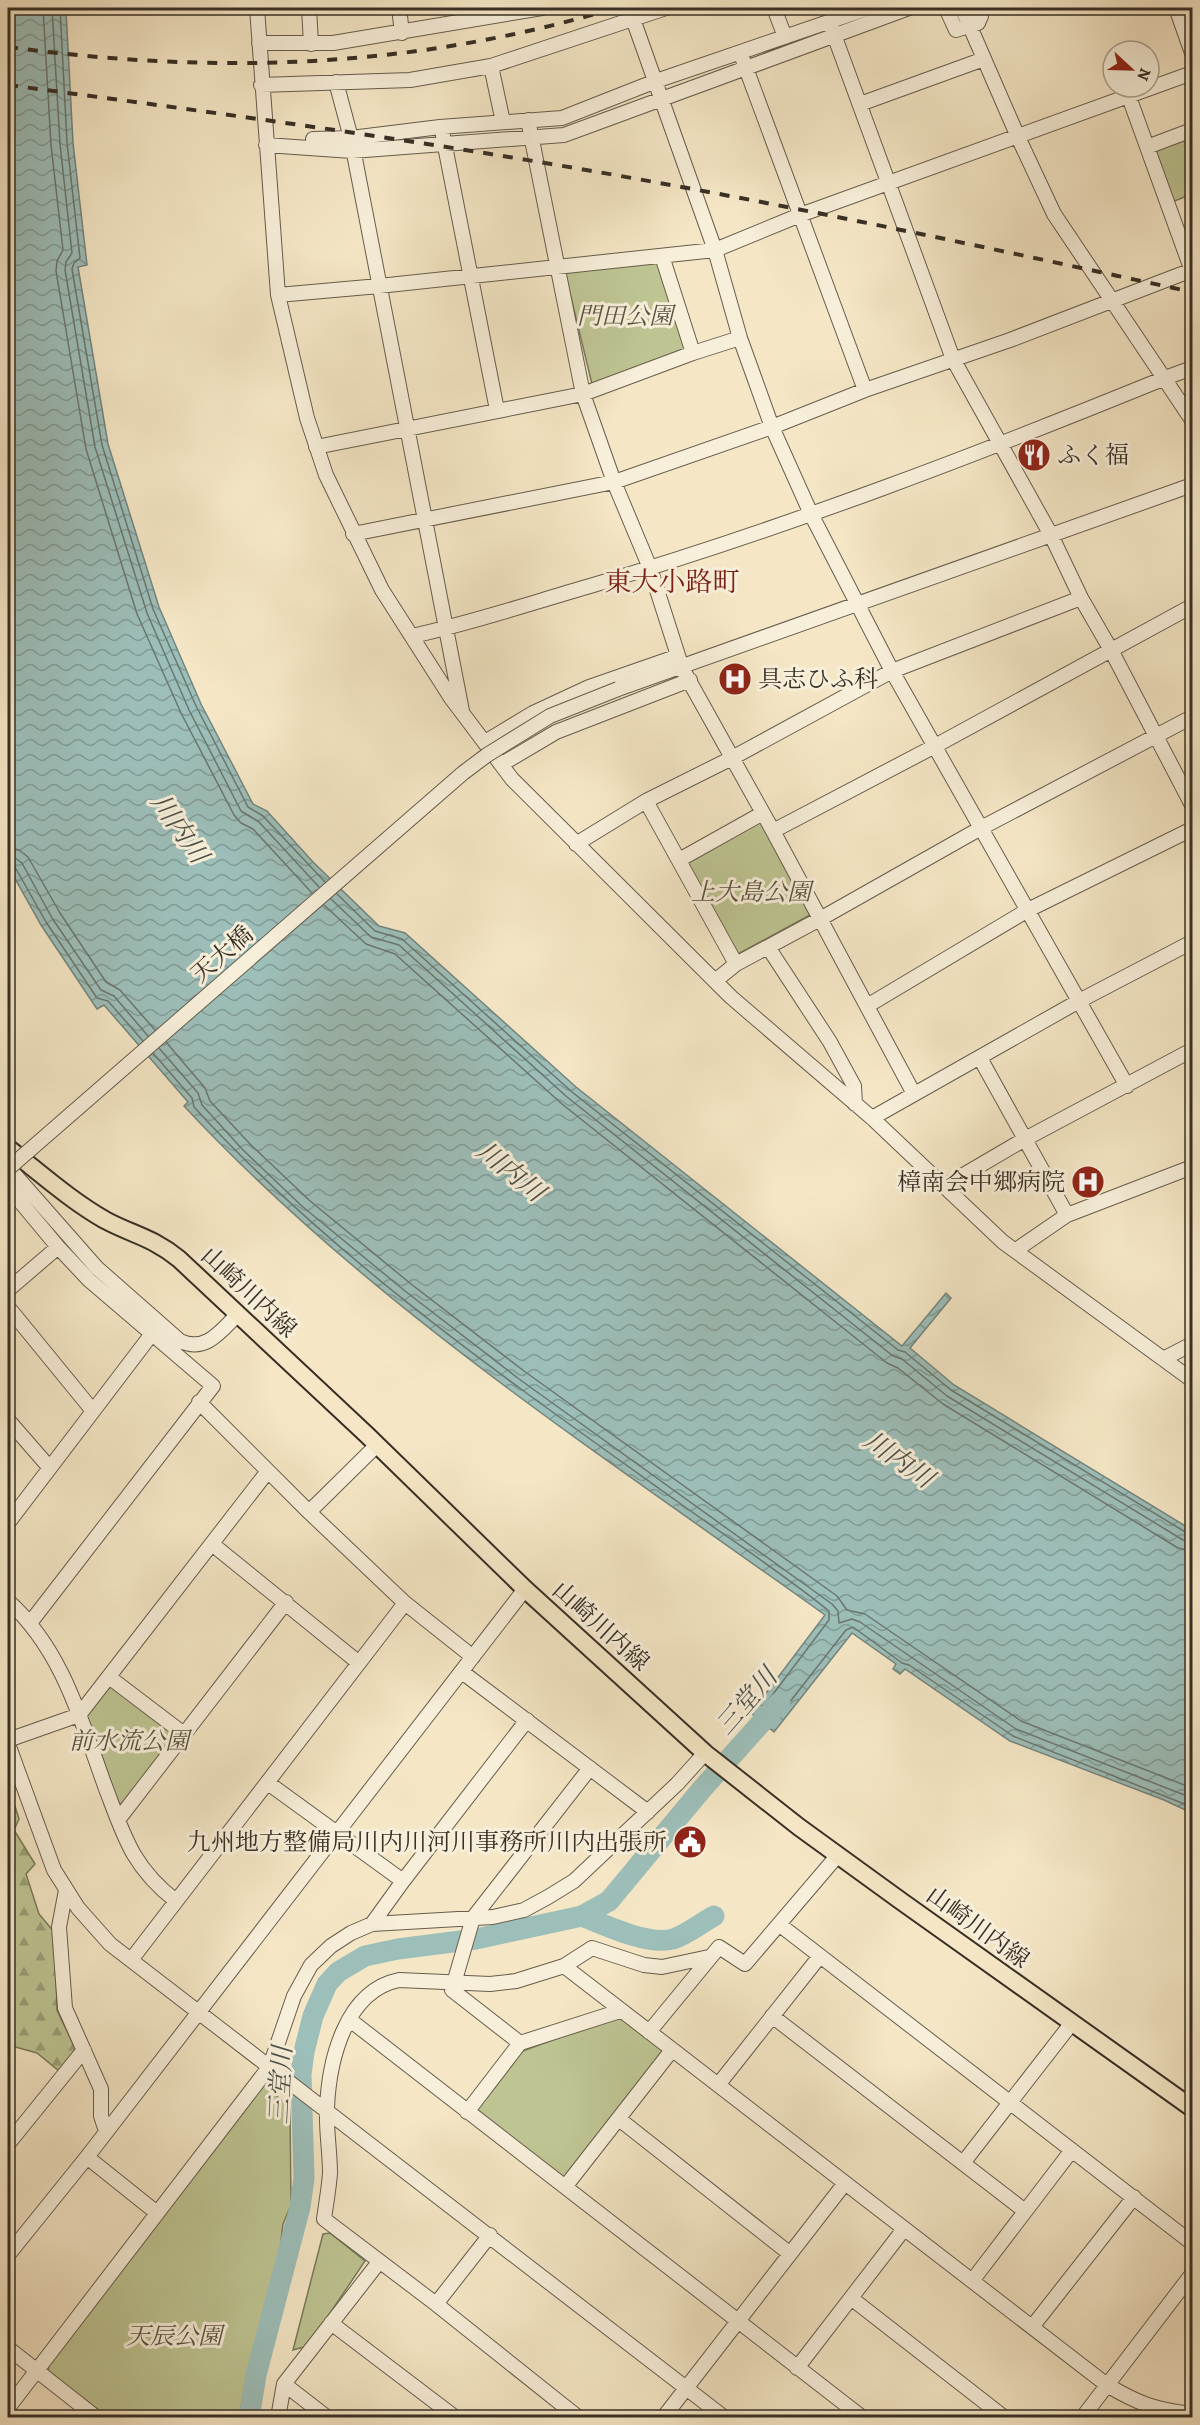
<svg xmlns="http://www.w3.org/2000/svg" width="1200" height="2425" font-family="Alegreya,'Noto Serif JP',serif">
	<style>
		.forest { fill: url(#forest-firs); stroke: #7a7a5c; stroke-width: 1.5 }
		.green { fill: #bec593; stroke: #7a7a5c; stroke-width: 1.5 }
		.water { fill: url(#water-waves); stroke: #74857e; stroke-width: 1.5 }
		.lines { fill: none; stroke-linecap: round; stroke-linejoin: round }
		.shore { stroke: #6a7770; stroke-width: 1.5 }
		.river { stroke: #9dbfba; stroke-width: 21 }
		.minor-casing { stroke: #665d4d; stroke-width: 16 }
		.major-casing { stroke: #372f25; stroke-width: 20 }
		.minor { stroke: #f8efda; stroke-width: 14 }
		.major { stroke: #f5e7c6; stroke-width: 16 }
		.rail { stroke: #372f25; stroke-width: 4; stroke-dasharray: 10 10; stroke-linecap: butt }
		.minor-bridge-casing { stroke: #665d4d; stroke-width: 16; stroke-linecap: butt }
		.minor-bridge { stroke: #f8efda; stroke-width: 14 }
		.labels { text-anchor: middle; stroke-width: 6; stroke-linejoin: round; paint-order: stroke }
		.park-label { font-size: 24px; font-style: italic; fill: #595440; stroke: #f8efda }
		.poi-label { font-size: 24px; fill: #372f25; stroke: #f8efda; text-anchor: start }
		.street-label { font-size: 24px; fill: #372f25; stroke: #f8efda }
		.water-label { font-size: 26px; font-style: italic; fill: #50534a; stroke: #f8efda }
		.quarter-label { font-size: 27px; fill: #7a1f14; stroke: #f8efda }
	</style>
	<defs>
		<pattern id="forest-firs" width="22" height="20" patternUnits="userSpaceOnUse" patternTransform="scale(1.5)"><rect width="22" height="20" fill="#bec593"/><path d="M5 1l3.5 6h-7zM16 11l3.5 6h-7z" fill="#9ba078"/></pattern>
		<pattern id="water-waves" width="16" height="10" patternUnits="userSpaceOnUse" patternTransform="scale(1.5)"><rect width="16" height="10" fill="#9dbfba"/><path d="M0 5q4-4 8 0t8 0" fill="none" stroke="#819c97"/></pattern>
	</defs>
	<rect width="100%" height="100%" fill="#f5e7c6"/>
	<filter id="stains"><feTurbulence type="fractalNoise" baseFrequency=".00333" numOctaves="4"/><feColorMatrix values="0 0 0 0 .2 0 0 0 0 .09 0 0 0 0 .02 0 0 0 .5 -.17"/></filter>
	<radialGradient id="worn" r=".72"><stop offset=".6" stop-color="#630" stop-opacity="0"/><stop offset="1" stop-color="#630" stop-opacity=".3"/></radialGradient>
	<path class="forest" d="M8,1784L19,1819L14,1830L35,1864L26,1874L39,1914L55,1933L57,2010L76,2050L59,2071L37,2053L8,2045Z"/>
	<path class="green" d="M1192,133V194L1172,202L1153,153L1156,147Z
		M659,262L687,349L592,384L565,273Z
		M760,820L810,915L738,954L686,861Z
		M114,1686L174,1733L175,1739L123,1805L116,1804L86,1719C87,1707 103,1689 114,1686Z
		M616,2017H623L665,2050L567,2177L562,2178L477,2113V2106L520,2052Z
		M264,2085L290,2108L291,2205L283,2224L279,2257L247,2377L239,2417H108L48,2372L49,2364Z
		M330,2233L365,2261L308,2346L293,2350L323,2234Z"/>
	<path class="water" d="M8,8H63L66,10L73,143L87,265L78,267L108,444L159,607L201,704L253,804L267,811L313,862L379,926L405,933L576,1087L902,1346L946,1293L951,1298L910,1348L954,1385L1192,1530V1813L1164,1800L1010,1741L905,1669L900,1674L893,1669L896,1664L852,1633L774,1732L751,1713L825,1615C605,1457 369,1305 184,1106L188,1102L104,1005L97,1009L41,925L8,866Z"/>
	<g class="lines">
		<path class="shore" d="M43,8L51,145L63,250L57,261L56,271L86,449L137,614L181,713L234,815L241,823L253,829L312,893
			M52,8L60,144L72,253L66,262L65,270L95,447L147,613L189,710L241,811L259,822L319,887
			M60,8L67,143L80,258L74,263L72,269L102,445L153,609L196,706L248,807L263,816L325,882
			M8,847L19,850L28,857L60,913L106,982L120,990L155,1030
			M8,856L15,858L22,863L52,918L101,990L114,996L148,1036
			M8,864L15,867L46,922L97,998L108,1001L143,1041
			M337,894L375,931L402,939L572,1092L898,1350L905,1352L951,1390L1187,1533L1192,1534
			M331,899L371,937L399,945L567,1097L893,1356L902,1359L947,1396L1183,1540L1192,1542
			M324,905L366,944L395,954L562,1104L887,1363L898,1368L943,1404L1178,1548L1192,1551
			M166,1042L205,1088L210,1101L250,1144L309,1200L411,1284L524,1371L837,1596L847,1610L865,1614L1021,1721L1192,1788
			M159,1048L198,1093L202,1105L243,1150L303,1207L405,1291L519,1379L832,1604L838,1611L839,1623L852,1619L860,1622L1016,1729L1192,1798
			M153,1053L192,1098L194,1107C335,1261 509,1381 678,1502C728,1538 781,1572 829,1611V1620L761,1710L762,1714L771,1722L775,1721L846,1630L853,1627L902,1663L909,1665L1013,1736L1192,1807"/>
		<path class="river" d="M582,1916C604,1925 649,1946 673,1939C686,1935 701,1923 714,1916
			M249,2418L256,2375L300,2207L304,2178L301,2075L304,2052L313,2016L327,1984L338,1972L365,1956L398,1949L476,1939L582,1916L609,1901L702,1789L780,1702"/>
		<defs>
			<path id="minor" d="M257,8L278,295L307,418L326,475L382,590L451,698L512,779L731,997L872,1118L1003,1242L1192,1380
				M309,8L311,44
				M399,8L402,33
				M774,8L785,37
				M946,8L956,30L978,23L981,16L977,8
				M962,8L1018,137L1054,214L1192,420
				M1176,8L1192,53
				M633,19L715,250L740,338L772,427L811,514L892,671L1127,1086
				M829,21L953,359L1051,535L1081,598L1111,650L1192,805
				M259,43H333L542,8
				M743,60L865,390
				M491,66L503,122
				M336,82L351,138L462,711
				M261,85L410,80L491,66L666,8
				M1129,97L1192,271
				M860,104L984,59
				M528,120L583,394L614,482L650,568L682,668L773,831L914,1094
				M443,136L497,410
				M313,139L351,138L440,127L562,118L656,81L869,8
				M266,145L352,151L564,135L909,8
				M1147,147L1192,130
				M662,256L693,353
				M278,295L379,286L715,250L800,215L1192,73
				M316,447L583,394L693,353L740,338
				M353,534L614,482L772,427L865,390L1010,340L1192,270
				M412,636C472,623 531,603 590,586C786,528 976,455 1165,378L1192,368
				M618,689L1192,485
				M485,742L533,713L589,687L678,656
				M502,764L556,732L690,680
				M646,801L736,964
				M773,831L935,746L1192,606
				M576,844L646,801L732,758L892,671L1081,598
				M679,860L763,813
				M768,947L830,1042L854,1086L855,1104
				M715,981L736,964L820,919L981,828L1192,717
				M867,1006L1028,910L1192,829
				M980,1058L1067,1215
				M872,1118L1079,1001L1192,942
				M8,1169L9,1168L97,1268L180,1341C206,1353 221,1331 238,1314
				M8,1187L58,1247L89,1280L213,1386L30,1623
				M943,1187L1025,1139L1192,1050
				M1016,1250L1067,1215L1192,1167
				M8,1290L58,1247
				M8,1307L93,1411
				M1163,1359L1192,1344
				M199,1402L309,1512L405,1603L473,1657
				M8,1420L49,1467
				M309,1512L377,1445
				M8,1523L151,1335
				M212,1544L359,1663
				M8,1601C62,1649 81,1720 105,1786C124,1836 132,1867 176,1901
				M462,1672L648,1812
				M109,1677L184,1734
				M8,1740L79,1715L268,1471
				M8,1744L54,1870L78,1908L110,1944L725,2418
				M268,1783L403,1881
				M118,1820L286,1602
				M66,1890L59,1927L65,2008L101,2089V2116L106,2131
				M372,1924L403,1881L527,1720
				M780,1925L1192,2243
				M131,1960L405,1603
				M564,1966L1107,2385C1139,2404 1154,2409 1191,2414
				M772,2016L1025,2211
				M350,2020L863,2418
				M649,2032L719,1947L745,1964L838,1855
				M520,2043L452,1990L473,1918L590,1768
				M718,2085L820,1956
				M467,2112L520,2043L620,2011
				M619,2119L789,2253
				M8,2144L84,2050
				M87,2157L157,2213
				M963,2163L1071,2024
				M565,2187L672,2050
				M8,2255L87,2157L525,1589
				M972,2281L1072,2150
				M851,2298L1005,2418
				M436,2304L490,2235
				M331,2323L456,2418
				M1032,2327L1134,2197
				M8,2348L97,2418
				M797,2368L904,2229
				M284,2384L328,2418
				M8,2408L270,2066L294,1996L311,1965L331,1946L351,1933L372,1924L493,1917L524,1910L548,1897L574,1881L677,1784L705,1753
				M278,2418L284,2384L379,2262
				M579,2418L436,2304L324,2219C326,2204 329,2188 330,2173C330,2152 326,2130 327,2108C329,2061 345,1991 399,1980L490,1984L516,1981L564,1966L592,1948L644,1965L662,1967L709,1957
				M663,2418L845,2183
				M1082,2418L1192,2274"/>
			<path id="major" d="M8,1148C39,1172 70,1200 105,1220C133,1235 152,1237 179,1259L367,1435L525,1589L705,1753L799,1827L901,1901L1192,2108"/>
		</defs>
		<use href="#minor" class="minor-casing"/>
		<use href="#major" class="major-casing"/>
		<use href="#minor" class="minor"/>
		<use href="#major" class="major"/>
		<path class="rail" d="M8,47C218,75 411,69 616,8
			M8,85C227,114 447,144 665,184C842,216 1017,254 1192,292"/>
		<defs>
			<path id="minor-bridge" d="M9,1168L463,773L487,755L550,716L618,689"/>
		</defs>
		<use href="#minor-bridge" class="minor-bridge-casing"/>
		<use href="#minor-bridge" class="minor-bridge"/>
	</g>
	<defs>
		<symbol id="restaurant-disc" viewBox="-11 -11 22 22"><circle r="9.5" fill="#8f2418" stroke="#f8efda"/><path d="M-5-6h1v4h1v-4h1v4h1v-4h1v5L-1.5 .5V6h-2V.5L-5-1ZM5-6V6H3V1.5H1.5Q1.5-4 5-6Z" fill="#fff"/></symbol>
		<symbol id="hospital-disc" viewBox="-11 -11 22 22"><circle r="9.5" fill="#8f2418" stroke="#f8efda"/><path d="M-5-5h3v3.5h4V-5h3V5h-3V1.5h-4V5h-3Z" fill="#fff"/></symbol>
		<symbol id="civic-disc" viewBox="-11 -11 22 22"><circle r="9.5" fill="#8f2418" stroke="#f8efda"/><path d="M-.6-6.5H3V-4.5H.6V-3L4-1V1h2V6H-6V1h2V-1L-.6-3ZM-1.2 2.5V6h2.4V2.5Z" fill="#fff"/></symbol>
	</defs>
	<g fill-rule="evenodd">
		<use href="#restaurant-disc" x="1015" y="436" width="38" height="38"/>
		<use href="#hospital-disc" x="716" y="660" width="38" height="38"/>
		<use href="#hospital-disc" x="1069" y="1163" width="38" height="38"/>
		<use href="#civic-disc" x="671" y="1823" width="38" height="38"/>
	</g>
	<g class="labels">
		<g class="park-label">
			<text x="625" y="324">門田公園</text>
			<text x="751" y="900">上大島公園</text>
			<text x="129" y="1749">前水流公園</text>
			<text x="174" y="2344">天辰公園</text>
		</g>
		<g class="poi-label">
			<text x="1057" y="463">ふく福</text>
			<text x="758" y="687">具志ひふ科</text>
			<text x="1065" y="1190" text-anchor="end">樟南会中郷病院</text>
			<text x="667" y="1850" text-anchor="end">九州地方整備局川内川河川事務所川内出張所</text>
		</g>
		<g class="street-label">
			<text transform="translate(222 954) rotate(-41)" y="8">天大橋</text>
			<text transform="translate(249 1292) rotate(43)" y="8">山崎川内線</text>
			<text transform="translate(601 1626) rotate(42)" y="8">山崎川内線</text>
			<text transform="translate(978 1927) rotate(36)" y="8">山崎川内線</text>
		</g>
		<g class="water-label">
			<text transform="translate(180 828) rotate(55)" y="9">川内川</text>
			<text transform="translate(511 1171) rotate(39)" y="9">川内川</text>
			<text transform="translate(899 1459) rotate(35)" y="9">川内川</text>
			<text transform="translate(746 1701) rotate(-49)" y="9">三堂川</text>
			<text transform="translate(280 2085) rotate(-87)" y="9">三堂川</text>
		</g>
		<g class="quarter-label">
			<text x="672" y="591">東大小路町</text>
		</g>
	</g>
	<rect width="1200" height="2425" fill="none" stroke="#f5e7c6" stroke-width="30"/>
	<rect x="9" y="9" width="1182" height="2407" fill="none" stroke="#372f25" stroke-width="3"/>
	<rect x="15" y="15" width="1170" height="2395" fill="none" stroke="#372f25" stroke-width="1.5"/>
	<g transform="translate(1131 69) rotate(112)"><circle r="28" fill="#f8efda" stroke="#aba292" stroke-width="1.5"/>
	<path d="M0-4.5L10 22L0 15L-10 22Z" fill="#8f2418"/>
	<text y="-9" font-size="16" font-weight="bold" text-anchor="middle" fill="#372f25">N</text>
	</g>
	<rect width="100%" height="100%" filter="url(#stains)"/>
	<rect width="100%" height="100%" fill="url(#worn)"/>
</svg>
